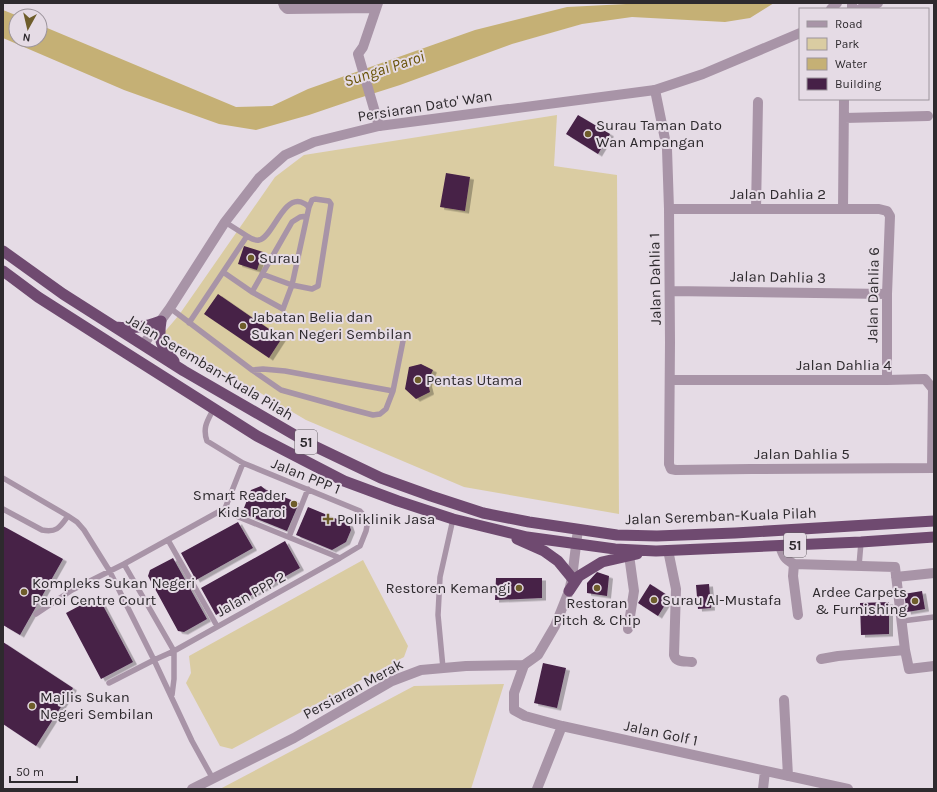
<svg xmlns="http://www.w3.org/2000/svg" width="937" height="792" font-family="Karla,sans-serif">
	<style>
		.green { fill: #dacca2 }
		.water { fill: #c5b075 }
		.building { fill: #462047; filter: url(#shadow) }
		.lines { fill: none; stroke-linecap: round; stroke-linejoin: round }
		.service { stroke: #a894a7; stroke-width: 5.5 }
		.minor { stroke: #a894a7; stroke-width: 10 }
		.tertiary { stroke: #a894a7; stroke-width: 10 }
		.trunk { stroke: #6f4a70; stroke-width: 11 }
		.poi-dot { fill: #6e5d2b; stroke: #e5dbe5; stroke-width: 1.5 }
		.labels { text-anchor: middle; stroke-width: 4; stroke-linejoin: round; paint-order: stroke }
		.shield { fill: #e5dbe5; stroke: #655f65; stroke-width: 1 }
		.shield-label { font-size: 14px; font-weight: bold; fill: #2e2a2e }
		.street-label { font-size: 15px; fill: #2e2a2e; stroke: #e5dbe5 }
		.poi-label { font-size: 15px; fill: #2e2a2e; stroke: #e5dbe5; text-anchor: start }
		.water-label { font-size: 16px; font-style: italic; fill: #695409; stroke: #e5dbe5 }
	</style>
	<defs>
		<filter id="shadow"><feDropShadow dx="4" dy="2.5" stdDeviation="0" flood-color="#0004"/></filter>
	</defs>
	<rect width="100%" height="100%" fill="#e5dbe5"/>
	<path class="green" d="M557,115L554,166L617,175L619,514L464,487L306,420L162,335L179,315L275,177L304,155Z
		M363,560L408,646L404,657L232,749L220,746L186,683L191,673L189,656Z
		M504,684L471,789H220L414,686Z"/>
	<path class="water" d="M646,3H774L750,18L725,22L632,17L582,24L512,44L400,85L356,99L309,115L256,130L219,124L124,90L3,38V10L18,16H16V40H40V25L236,107L272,106L308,89L475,30L567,7Z"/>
	<path class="building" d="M578,115L610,134L598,154L566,134Z
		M446,173L470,177L465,211L440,207Z
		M244,246L263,252L257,270L238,264Z
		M218,294L282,338L269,358L204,314Z
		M421,364L433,370L430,376L428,384L430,392L416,399L405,389L409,367Z
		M261,486L266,490L299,503L287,531L242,513L251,490Z
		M308,507L349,524L351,530L346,542L332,550L296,535Z
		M238,522L253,548L196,580L181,553Z
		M3,526L63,559L20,635L3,625Z
		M285,541L300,568L216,615L201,588Z
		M173,558L207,619L184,632L178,631L148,576L150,570Z
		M597,572L609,576L607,596L587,593V583Z
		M496,578H542V598L495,600Z
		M650,584L670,597L658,616L638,603Z
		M709,584L711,608L698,609L696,585Z
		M922,591L925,609L907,612L904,594Z
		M98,596L133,662L101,679L66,613Z
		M889,602V634L861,635L860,603Z
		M3,642L73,688L36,746L3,724Z
		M543,663L566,668L557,708L534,703Z"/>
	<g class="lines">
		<path class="service" d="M247,236C250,238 255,241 259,240C272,238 283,196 301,202C304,203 307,205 309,207
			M223,272L247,236L225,222
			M252,292L292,222L300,217L307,216
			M170,308L252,370L281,390L346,408L373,415L380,414L386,409L393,391L404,336
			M189,323L223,272L252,292L283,309L292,285L309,207L312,200L315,199L329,201L331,204L318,286L312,289L292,285L262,274
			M252,370L263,369L285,371L393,391
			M3,478L68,516L77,522L84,530L109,570L154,660L192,741L213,779
			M3,509L42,530C57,533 60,527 68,516
			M224,511L340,558
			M289,537L308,489
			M168,540L217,626
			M124,564L174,651V679L172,695
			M859,566L861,542
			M36,614L72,590L124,564L220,511H224L243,463
			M902,621L934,617
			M443,668L438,615L440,577L453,519
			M109,683L154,660L174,651L340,558L360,546L366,531L368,520L360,511L243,463L207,441C202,427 208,420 214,408"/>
		<path class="minor" d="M283,3L284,6L287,9L376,8
			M378,3L363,47L358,54L379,126
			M852,9V3
			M655,90L667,149L669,209L670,342L669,464L671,469L676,470L751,469L934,468
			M844,118L928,116
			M669,209H879L887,211L890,216L887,294V380
			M756,209L758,102
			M843,209L844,99
			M670,291L887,294
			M670,380H887L925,379L933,389L932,468
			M780,546C783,555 784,559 794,564L895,567L905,650L909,669L934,666
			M668,550L676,589L674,655C676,663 685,661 692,662
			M794,564L793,576L798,615
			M896,577L934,573
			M628,629L634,591L629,555
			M821,659L838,656L905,650
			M524,665L514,693V710L525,716L562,726L848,789
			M784,700L788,776
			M537,789L562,726
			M763,789L765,771"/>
		<path class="tertiary" d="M831,9L837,3
			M860,9L878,3
			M143,345L170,308L225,222L259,178L285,155L314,142L379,126L655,90L703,74L800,33
			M192,789L294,738L392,681L421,670L466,666L524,665L538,655L555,626L569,591L572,578L578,529"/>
		<path class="trunk" d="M3,251L63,294L184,371L312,445L381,478L431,496L483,513L529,522L617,535L657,536L735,533L934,521
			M3,271L38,297L118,348L257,436L344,481L398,501L453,519L527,537L615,549L656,551L861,542L934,537
			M115,327C133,329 145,327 161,321C158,341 161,346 174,361
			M517,539L544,551L558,561L572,578
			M569,591L579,576L602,562L637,554"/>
	</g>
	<g class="poi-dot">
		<circle cx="588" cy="134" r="4"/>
		<circle cx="251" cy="258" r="4"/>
		<circle cx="243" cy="326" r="4"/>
		<circle cx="418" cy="380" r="4"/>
		<circle cx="294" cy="504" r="4"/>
		<path d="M326 513h4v4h4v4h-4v4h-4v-4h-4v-4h4z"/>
		<circle cx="519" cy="588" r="4"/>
		<circle cx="597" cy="588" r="4"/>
		<circle cx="24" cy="592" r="4"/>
		<circle cx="654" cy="600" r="4"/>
		<circle cx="915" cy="601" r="4"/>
		<circle cx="32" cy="706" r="4"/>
	</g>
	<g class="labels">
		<g class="shield">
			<rect x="295" y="430" width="22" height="24" rx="3"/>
			<rect x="784" y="533" width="22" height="24" rx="3"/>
		</g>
		<g class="shield-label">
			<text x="306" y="447">51</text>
			<text x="795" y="550">51</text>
		</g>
		<g class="street-label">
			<text transform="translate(425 106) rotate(-9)" y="5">Persiaran Dato' Wan</text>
			<text x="778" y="199">Jalan Dahlia 2</text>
			<text transform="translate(778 277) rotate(1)" y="5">Jalan Dahlia 3</text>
			<text transform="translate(655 279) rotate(-91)" y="5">Jalan Dahlia 1</text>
			<text transform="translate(873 295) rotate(-89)" y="5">Jalan Dahlia 6</text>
			<text x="844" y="370">Jalan Dahlia 4</text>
			<text transform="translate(210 367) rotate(31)" y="5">Jalan Seremban-Kuala Pilah</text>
			<text x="802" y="459">Jalan Dahlia 5</text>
			<text transform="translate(306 476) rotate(22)" y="5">Jalan PPP 1</text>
			<text transform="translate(721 516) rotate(-2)" y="5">Jalan Seremban-Kuala Pilah</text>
			<text transform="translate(251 594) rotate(-29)" y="5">Jalan PPP 2</text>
			<text transform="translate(353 689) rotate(-28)" y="5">Persiaran Merak</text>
			<text transform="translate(661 733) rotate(12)" y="5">Jalan Golf 1</text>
		</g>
		<g class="poi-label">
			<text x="596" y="130">Surau Taman Dato<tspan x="596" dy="17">Wan Ampangan</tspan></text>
			<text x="259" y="263">Surau</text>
			<text x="251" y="322">Jabatan Belia dan<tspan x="251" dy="17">Sukan Negeri Sembilan</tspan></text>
			<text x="426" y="385">Pentas Utama</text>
			<text x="286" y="500" text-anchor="end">Smart Reader<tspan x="286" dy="17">Kids Paroi</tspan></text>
			<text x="337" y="524">Poliklinik Jasa</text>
			<text x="32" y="588">Kompleks Sukan Negeri<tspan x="32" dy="17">Paroi Centre Court</tspan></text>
			<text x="511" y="593" text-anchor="end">Restoren Kemangi</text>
			<text x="907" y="597" text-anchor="end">Ardee Carpets<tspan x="907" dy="17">&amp; Furnishing</tspan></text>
			<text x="662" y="605">Surau Al-Mustafa</text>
			<text x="597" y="608" text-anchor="middle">Restoran<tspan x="597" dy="17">Pitch &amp; Chip</tspan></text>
			<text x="40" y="702">Majlis Sukan<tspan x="40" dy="17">Negeri Sembilan</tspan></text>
		</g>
		<g class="water-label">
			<text transform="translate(384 68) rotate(-18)" y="6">Sungai Paroi</text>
		</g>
	</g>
	<rect width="937" height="792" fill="none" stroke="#2e2a2e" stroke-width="8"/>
	<rect x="799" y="8" width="130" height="92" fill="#e5dbe5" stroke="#9c949c"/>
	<rect x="807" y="21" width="20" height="6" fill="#a894a7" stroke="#9c949c"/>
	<text x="835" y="28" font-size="12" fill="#2e2a2e">Road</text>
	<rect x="807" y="38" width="20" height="12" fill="#dacca2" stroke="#9c949c"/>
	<text x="835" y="48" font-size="12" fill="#2e2a2e">Park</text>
	<rect x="807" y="58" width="20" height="12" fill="#c5b075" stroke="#9c949c"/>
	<text x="835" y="68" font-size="12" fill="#2e2a2e">Water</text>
	<rect x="807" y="78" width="20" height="12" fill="#462047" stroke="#9c949c"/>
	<text x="835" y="88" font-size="12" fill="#2e2a2e">Building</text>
	<g transform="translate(28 28) rotate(188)"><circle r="19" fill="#e5dbe5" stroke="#9c949c"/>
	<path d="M0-3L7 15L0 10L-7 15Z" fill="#6e5d2b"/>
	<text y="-6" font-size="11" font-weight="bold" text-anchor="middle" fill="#2e2a2e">N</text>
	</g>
	<path d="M10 776v6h67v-6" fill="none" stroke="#2e2a2e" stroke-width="2"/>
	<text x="16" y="776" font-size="12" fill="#2e2a2e" stroke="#e5dbe5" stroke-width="3" paint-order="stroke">50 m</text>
</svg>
